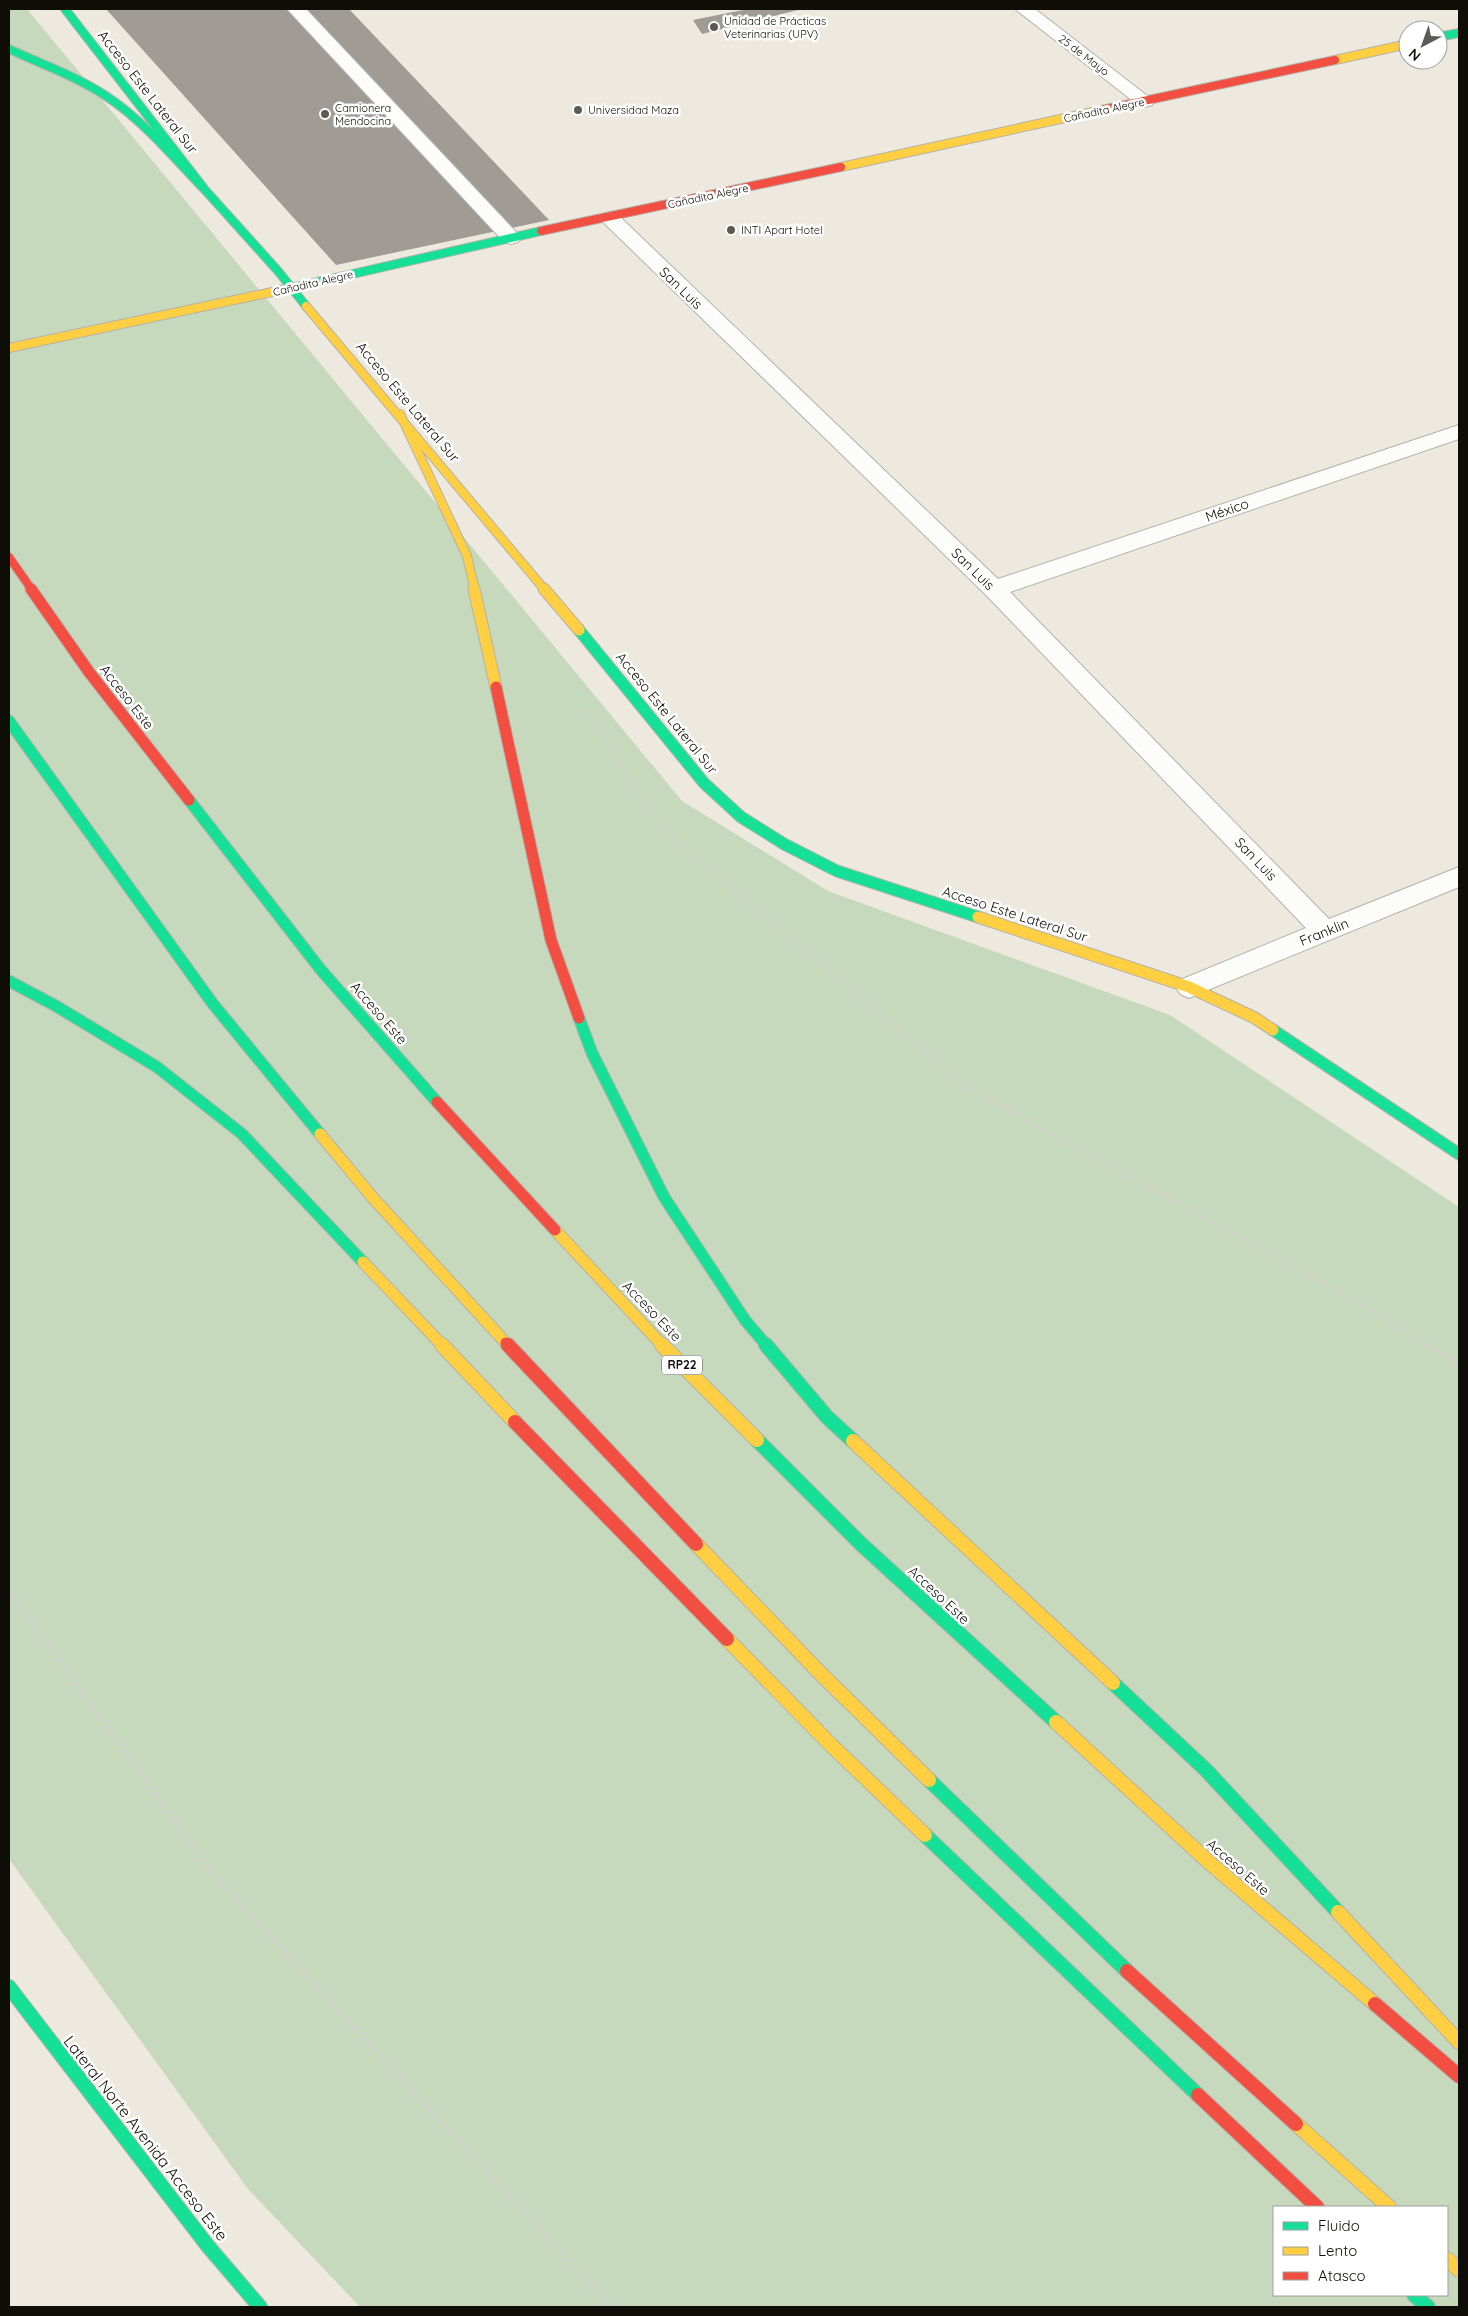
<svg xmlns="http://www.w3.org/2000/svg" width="1468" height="2316" font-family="Quicksand,sans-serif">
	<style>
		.green { fill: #c7d9bc; fill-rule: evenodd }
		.building { fill: #a09c95 }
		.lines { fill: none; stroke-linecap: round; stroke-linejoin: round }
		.lane-casing { stroke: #b5b2aa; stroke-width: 2 }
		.street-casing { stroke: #b5b2aa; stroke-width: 2 }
		.fast-far2-casing { stroke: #b5b2aa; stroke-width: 10 }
		.fast-far1-casing { stroke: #b5b2aa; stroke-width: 13 }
		.fast-casing { stroke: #b5b2aa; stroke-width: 16 }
		.slow-far2-casing { stroke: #b5b2aa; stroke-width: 10 }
		.slow-far1-casing { stroke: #b5b2aa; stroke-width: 13 }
		.slow-casing { stroke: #b5b2aa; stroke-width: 16 }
		.jam-far2-casing { stroke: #b5b2aa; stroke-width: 10 }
		.jam-far1-casing { stroke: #b5b2aa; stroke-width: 13 }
		.jam-casing { stroke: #b5b2aa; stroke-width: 16 }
		.path-far1 { stroke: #d1d0cc; stroke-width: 3; stroke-dasharray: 4 2.5; stroke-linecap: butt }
		.path { stroke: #d1d0cc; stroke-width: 4; stroke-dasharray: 4.5 3; stroke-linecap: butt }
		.lane { fill: #fcfcfa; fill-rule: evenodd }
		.street { fill: #fcfcfa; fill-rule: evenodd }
		.fast-far2 { stroke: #16e098; stroke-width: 8 }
		.fast-far1 { stroke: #16e098; stroke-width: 11 }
		.fast { stroke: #16e098; stroke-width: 14 }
		.slow-far2 { stroke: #ffcf43; stroke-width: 8 }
		.slow-far1 { stroke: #ffcf43; stroke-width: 11 }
		.slow { stroke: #ffcf43; stroke-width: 14 }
		.jam-far2 { stroke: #f24e42; stroke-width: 8 }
		.jam-far1 { stroke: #f24e42; stroke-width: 11 }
		.jam { stroke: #f24e42; stroke-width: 14 }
		.poi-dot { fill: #5d5a53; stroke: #fff; stroke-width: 2 }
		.labels { text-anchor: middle; stroke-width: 5; stroke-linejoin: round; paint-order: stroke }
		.far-poi-label { font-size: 11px; fill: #0f0d07; stroke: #fff; text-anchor: start }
		.far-street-label { font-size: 11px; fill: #0f0d07; stroke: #fff }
		.shield { fill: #fff; stroke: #575651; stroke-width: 1 }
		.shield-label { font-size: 12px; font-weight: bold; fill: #0f0d07 }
		.street-label { font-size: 14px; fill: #0f0d07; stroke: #fff }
		.near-street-label { font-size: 16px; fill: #0f0d07; stroke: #fff }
	</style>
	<rect width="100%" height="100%" fill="#ede9df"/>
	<path class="green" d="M9,9H27L682,801L828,891L1170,1015L1459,1207V2307H360L248,2189L9,1859ZM1274,2207H1447V2295H1274Z"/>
	<path class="building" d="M106,9H349L549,220L336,265Z
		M748,9H802L702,34L693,20Z"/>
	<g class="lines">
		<defs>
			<path id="lane" d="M287,9H306L518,234L521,238L518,242L511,244L504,242Z"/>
			<path id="street" d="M1015,9H1035L1154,101L1152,105L1145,107L1138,105Z
				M610,212L617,214L998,579L1459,425V439L1010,592L1329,919L1459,867V887L1198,994L1189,998L1180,994L1176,987L1180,980L1306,928L986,595L603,222L600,218L603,214Z"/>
			<path id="fast-far2" d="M65,9L206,191L278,271L306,306
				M1438,37L1459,33
				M9,49C41,64 76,76 106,96C144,121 174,158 206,191
				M291,288L541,231"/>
			<path id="fast-far1" d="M579,630L704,783L741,817L784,844L837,871L978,917
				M9,721L213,1004L320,1134
				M189,800L321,970L437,1102
				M9,981L56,1006L157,1067L242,1134L363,1262
				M579,1018L592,1053L664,1197L745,1320L767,1346
				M1273,1030L1459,1154"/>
			<path id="fast" d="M766,1345L827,1417L853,1441
				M757,1440L861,1544L1056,1722
				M1113,1683L1206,1770L1338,1912
				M929,1780L1127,1971
				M925,1835L1198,2095
				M9,1987L207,2245L260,2307
				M1414,2295L1428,2307"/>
			<path id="slow-far2" d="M1335,60L1408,44
				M841,167L1097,111
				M306,306L545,590
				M9,348L291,288
				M400,414L467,556L475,590"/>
			<path id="slow-far1" d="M474,589L496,687
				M544,589L579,630
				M978,917L1189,987L1255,1018L1273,1030
				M320,1134L373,1198L506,1343
				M555,1230L663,1346
				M363,1262L443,1346"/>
			<path id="slow" d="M442,1345L515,1422
				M662,1345L757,1440
				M853,1441L1113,1683
				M696,1544L818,1671L929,1780
				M727,1639L831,1745L925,1835
				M1056,1722L1211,1864L1375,2004
				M1338,1912L1459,2042
				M1296,2124L1389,2207
				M1447,2259L1459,2270"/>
			<path id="jam-far2" d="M1097,111L1335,60
				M541,231L841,167
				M9,557L32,590"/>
			<path id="jam-far1" d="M31,589L89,672L189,800
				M496,687L551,940L579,1018
				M437,1102L555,1230
				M506,1343L509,1346"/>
			<path id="jam" d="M508,1345L696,1544
				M515,1422L727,1639
				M1127,1971L1296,2124
				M1375,2004L1459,2076
				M1198,2095L1317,2207"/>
		</defs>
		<use href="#lane" class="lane-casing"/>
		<use href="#street" class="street-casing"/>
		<use href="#fast-far2" class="fast-far2-casing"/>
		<use href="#fast-far1" class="fast-far1-casing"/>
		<use href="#fast" class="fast-casing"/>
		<use href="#slow-far2" class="slow-far2-casing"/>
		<use href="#slow-far1" class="slow-far1-casing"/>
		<use href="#slow" class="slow-casing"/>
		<use href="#jam-far2" class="jam-far2-casing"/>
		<use href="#jam-far1" class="jam-far1-casing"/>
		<use href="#jam" class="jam-casing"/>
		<path class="path-far1" d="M590,709L648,808L666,832L967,1088L1358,1303L1430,1346"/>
		<path class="path" d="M1428,1345L1459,1364
			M9,1591L213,1874L610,2307"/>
		<use href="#lane" class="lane"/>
		<use href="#street" class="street"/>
		<use href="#fast-far2" class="fast-far2"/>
		<use href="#fast-far1" class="fast-far1"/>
		<use href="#fast" class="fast"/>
		<use href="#slow-far2" class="slow-far2"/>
		<use href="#slow-far1" class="slow-far1"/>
		<use href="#slow" class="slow"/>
		<use href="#jam-far2" class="jam-far2"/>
		<use href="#jam-far1" class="jam-far1"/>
		<use href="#jam" class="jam"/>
	</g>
	<g class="poi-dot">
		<circle cx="714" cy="27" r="5"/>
		<circle cx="578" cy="110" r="5"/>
		<circle cx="325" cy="114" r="5"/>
		<circle cx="731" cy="230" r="5"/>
	</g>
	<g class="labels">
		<g class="far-poi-label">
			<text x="724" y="25">Unidad de Prácticas<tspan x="724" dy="13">Veterinarias (UPV)</tspan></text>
			<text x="335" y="112">Camionera<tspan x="335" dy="13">Mendocina</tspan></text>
			<text x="588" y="114">Universidad Maza</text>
			<text x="741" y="234">INTI Apart Hotel</text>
		</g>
		<g class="far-street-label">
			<text transform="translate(1084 55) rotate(37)" y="4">25 de Mayo</text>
			<text transform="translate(1104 110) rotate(-12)" y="4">Cañadita Alegre</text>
			<text transform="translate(708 196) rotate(-12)" y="4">Cañadita Alegre</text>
			<text transform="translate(313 283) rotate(-13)" y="4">Cañadita Alegre</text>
		</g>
		<rect class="shield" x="662" y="1355.5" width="40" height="19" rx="4"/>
		<g class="shield-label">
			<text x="682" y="1369">RP22</text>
		</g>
		<g class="street-label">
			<text transform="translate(148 92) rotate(52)" y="5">Acceso Este Lateral Sur</text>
			<text transform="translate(681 288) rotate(44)" y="5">San Luis</text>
			<text transform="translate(408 402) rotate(50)" y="5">Acceso Este Lateral Sur</text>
			<text transform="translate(1227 510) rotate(-19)" y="5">México</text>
			<text transform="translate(973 569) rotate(44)" y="5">San Luis</text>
			<text transform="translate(127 697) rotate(52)" y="5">Acceso Este</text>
			<text transform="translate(667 713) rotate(51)" y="5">Acceso Este Lateral Sur</text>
			<text transform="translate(1256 859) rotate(46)" y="5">San Luis</text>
			<text transform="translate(1015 914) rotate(18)" y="5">Acceso Este Lateral Sur</text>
			<text transform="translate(1324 932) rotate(-22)" y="5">Franklin</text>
			<text transform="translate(379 1013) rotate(49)" y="5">Acceso Este</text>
			<text transform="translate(652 1311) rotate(46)" y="5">Acceso Este</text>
			<text transform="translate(939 1595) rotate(43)" y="5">Acceso Este</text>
			<text transform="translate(1238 1867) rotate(41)" y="5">Acceso Este</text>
		</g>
		<g class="near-street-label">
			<text transform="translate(146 2138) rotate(52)" y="6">Lateral Norte Avenida Acceso Este</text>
		</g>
	</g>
	<rect width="1468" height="2316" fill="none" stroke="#0f0d07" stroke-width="20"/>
	<rect x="1273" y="2206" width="175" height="90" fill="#ffffff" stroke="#9f9e9c"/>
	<rect x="1283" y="2222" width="25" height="8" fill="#16e098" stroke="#9f9e9c"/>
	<text x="1318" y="2231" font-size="15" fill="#0f0d07">Fluido</text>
	<rect x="1283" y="2247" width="25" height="8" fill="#ffcf43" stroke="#9f9e9c"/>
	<text x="1318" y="2256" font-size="15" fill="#0f0d07">Lento</text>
	<rect x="1283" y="2272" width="25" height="8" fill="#f24e42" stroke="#9f9e9c"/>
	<text x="1318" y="2281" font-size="15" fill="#0f0d07">Atasco</text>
	<g transform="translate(1423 45) rotate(221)"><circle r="24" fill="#ffffff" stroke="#9f9e9c"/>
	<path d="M0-4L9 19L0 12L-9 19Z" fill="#5d5a53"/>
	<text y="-8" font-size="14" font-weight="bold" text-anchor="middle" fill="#0f0d07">N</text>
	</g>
</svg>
